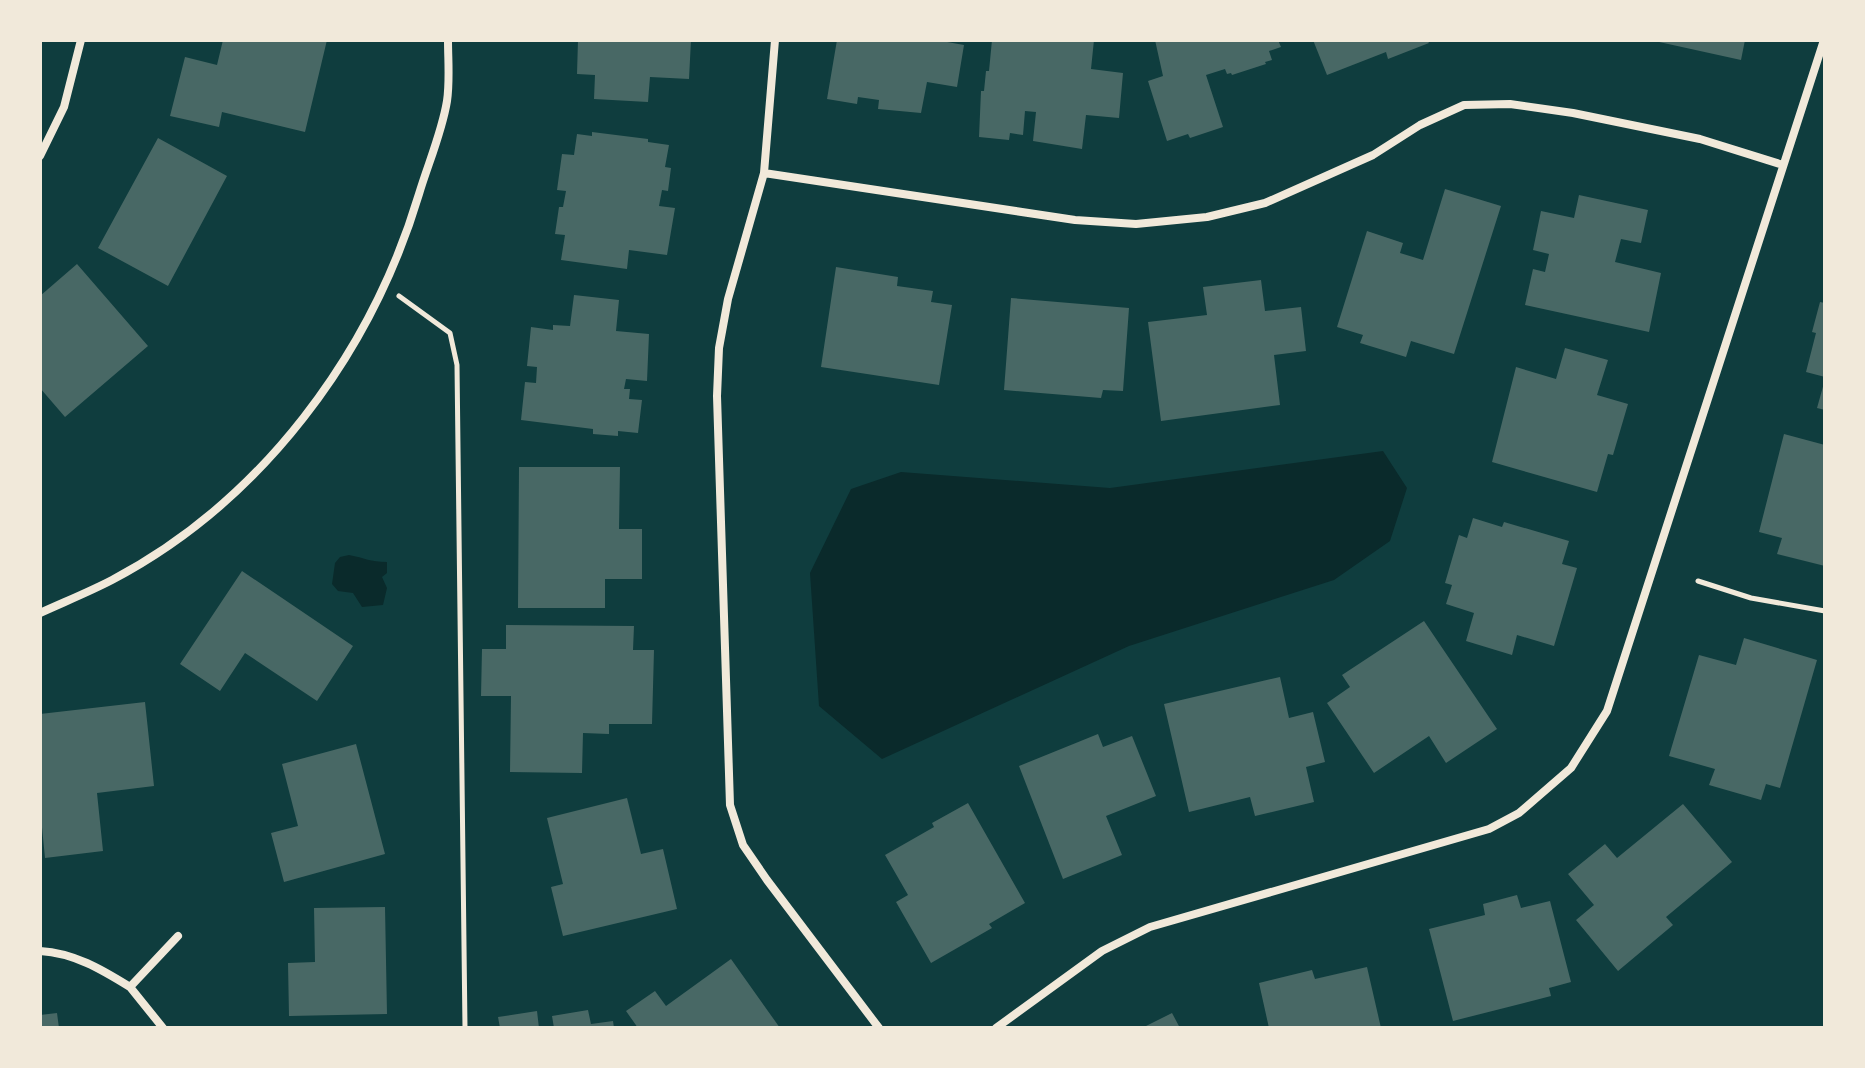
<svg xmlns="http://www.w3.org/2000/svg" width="1865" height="1068" font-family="'Noto Serif',serif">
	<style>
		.water { fill: #0a2a2b }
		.building { fill: #486865 }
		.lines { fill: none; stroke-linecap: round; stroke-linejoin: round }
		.path { stroke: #f1e9da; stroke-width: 5 }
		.minor { stroke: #f1e9da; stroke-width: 8 }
	</style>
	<rect width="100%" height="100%" fill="#0f3d3e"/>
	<path class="water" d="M1383,451L1407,488L1390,541L1334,580L1129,646L882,759L819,706L810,573L851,489L901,472L1110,488Z
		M349,555C365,558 370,562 387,562V573L382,577L387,588L383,605L362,607L353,593L338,591L332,584L335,563L340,557Z"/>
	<path class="building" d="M223,40H327L305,132L222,112L219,127L170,116L185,57L217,65Z
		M578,40H691L689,79L650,77L648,102L594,99L595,75L577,74Z
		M837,40H936L964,45L957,87L927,82L921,113L878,109L879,100L858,97L857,104L827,99Z
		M992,40H1094L1091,69L1123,73L1119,118L1086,115L1082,149L1033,141L1036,112L1025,111L1023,135L1010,133L1009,140L979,137L981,91H984L986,71H989Z
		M1155,40H1278L1281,47L1269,51L1272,60L1265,62L1266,64L1232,75L1231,73L1227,74L1225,69L1206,75L1223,127L1190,138L1188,134L1167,141L1148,81L1163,76Z
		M1313,40H1427L1429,43L1388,59L1386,52L1327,75Z
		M1650,40H1745L1741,60Z
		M592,132L648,139V142L669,145L665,167L671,168L668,191L662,190L659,206L675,208L667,255L629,250L627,269L561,260L565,235L555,234L559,207H563L566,191L557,190L562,154L574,155L577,134L592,136Z
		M158,138L227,176L168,286L98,248Z
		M1445,189L1501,206L1454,354L1411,341L1406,357L1360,343L1363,335L1337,327L1367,231L1403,243L1400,253L1423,260Z
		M1579,195L1648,210L1641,243L1621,239L1615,262L1661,273L1649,332L1525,305L1533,269L1545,272L1549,254L1533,250L1541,211L1574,218Z
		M77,264L148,346L65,417L40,388V296Z
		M836,267L898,277L897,286L933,291L931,302L952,305L939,385L821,367Z
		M1261,280L1265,311L1301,307L1306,351L1274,355L1280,405L1161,421L1148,322L1207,315L1203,287Z
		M574,295L619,300L616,331L649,334L647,381L626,379L624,389H630L629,399L642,400L638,433L618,431V436L593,434V429L521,420L525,382L536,383L537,367L527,366L531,327L553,330V325L570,326Z
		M1011,298L1129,308L1123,391L1103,390L1101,398L1004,390Z
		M1820,302L1825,303V377L1806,372L1816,333L1812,332Z
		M1565,348L1608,360L1597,395L1628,404L1613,455L1608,454L1597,492L1492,462L1516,367L1556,379Z
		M1824,383L1825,384V410L1817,408Z
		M1784,434L1825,445V566L1777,554L1782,538L1759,532Z
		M519,467H620L619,529H642V579H605V608H518Z
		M1473,518L1502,527L1504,522L1569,541L1562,564L1577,568L1554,646L1517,635L1512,655L1466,641L1474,613L1446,604L1452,585L1445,583L1459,535L1467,538Z
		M242,571L353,646L317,701L245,653L220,691L180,664Z
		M1424,621L1497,729L1446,763L1429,736L1374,773L1327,703L1350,687L1342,675Z
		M506,625L634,626L633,650H654L652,724H609V734L583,733L582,773L510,772L511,696H481L482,649H506Z
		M1744,638L1817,660L1780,788L1766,784L1761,800L1709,785L1715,769L1669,756L1699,655L1736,665Z
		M1280,677L1289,718L1313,712L1325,762L1306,767L1314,802L1255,816L1250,797L1189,812L1164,704Z
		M145,702L154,786L97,793L103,851L45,858L40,807V714Z
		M1098,734L1103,747L1132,736L1156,796L1106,816L1122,855L1063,879L1019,766Z
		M356,744L385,854L284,882L271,833L298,826L282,764Z
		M627,798L641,854L663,849L677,909L563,936L551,887L563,884L547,818Z
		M968,803L1025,903L989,924L992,928L931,963L896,902L908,895L885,855L934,827L932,823Z
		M1683,804L1732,862L1666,917L1673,925L1618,971L1576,920L1594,905L1568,874L1605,844L1617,858Z
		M1517,895L1521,908L1550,901L1571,982L1549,988L1551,996L1453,1021L1429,929L1485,915L1483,904Z
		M385,907L387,1014L289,1016L288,963L315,962L314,908Z
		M731,959L780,1028H638L626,1011L655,991L666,1006Z
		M1367,967L1381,1028H1269L1259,983L1312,970L1315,979Z
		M588,1010L591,1024L613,1021L614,1028H554L552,1016Z
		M537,1011L539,1028H500L498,1017Z
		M57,1013L59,1028H40V1015Z
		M1172,1013L1180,1028H1142Z"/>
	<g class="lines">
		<path class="path" d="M399,296L450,333L457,365L465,1028
			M1698,581L1751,598L1825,611"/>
		<path class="minor" d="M775,40L764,173L728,299L719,348L717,396L730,805L743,845L767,880L879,1028
			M40,156L64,107L81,40
			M764,173L1075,220L1136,224L1207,217L1265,203L1373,155L1420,125L1464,105L1510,104L1573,113L1700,139L1783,165
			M40,613C64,602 89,592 112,580C262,501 371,354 419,194C428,164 442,132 447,101C450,81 448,60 448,40
			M40,951C74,953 101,969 130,987L178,936
			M130,987L163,1028
			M996,1028L1102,951L1150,927L1489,829L1519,813L1571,768L1607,711L1824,40"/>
	</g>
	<rect width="1865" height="1068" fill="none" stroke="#f1e9da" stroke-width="84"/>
</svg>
